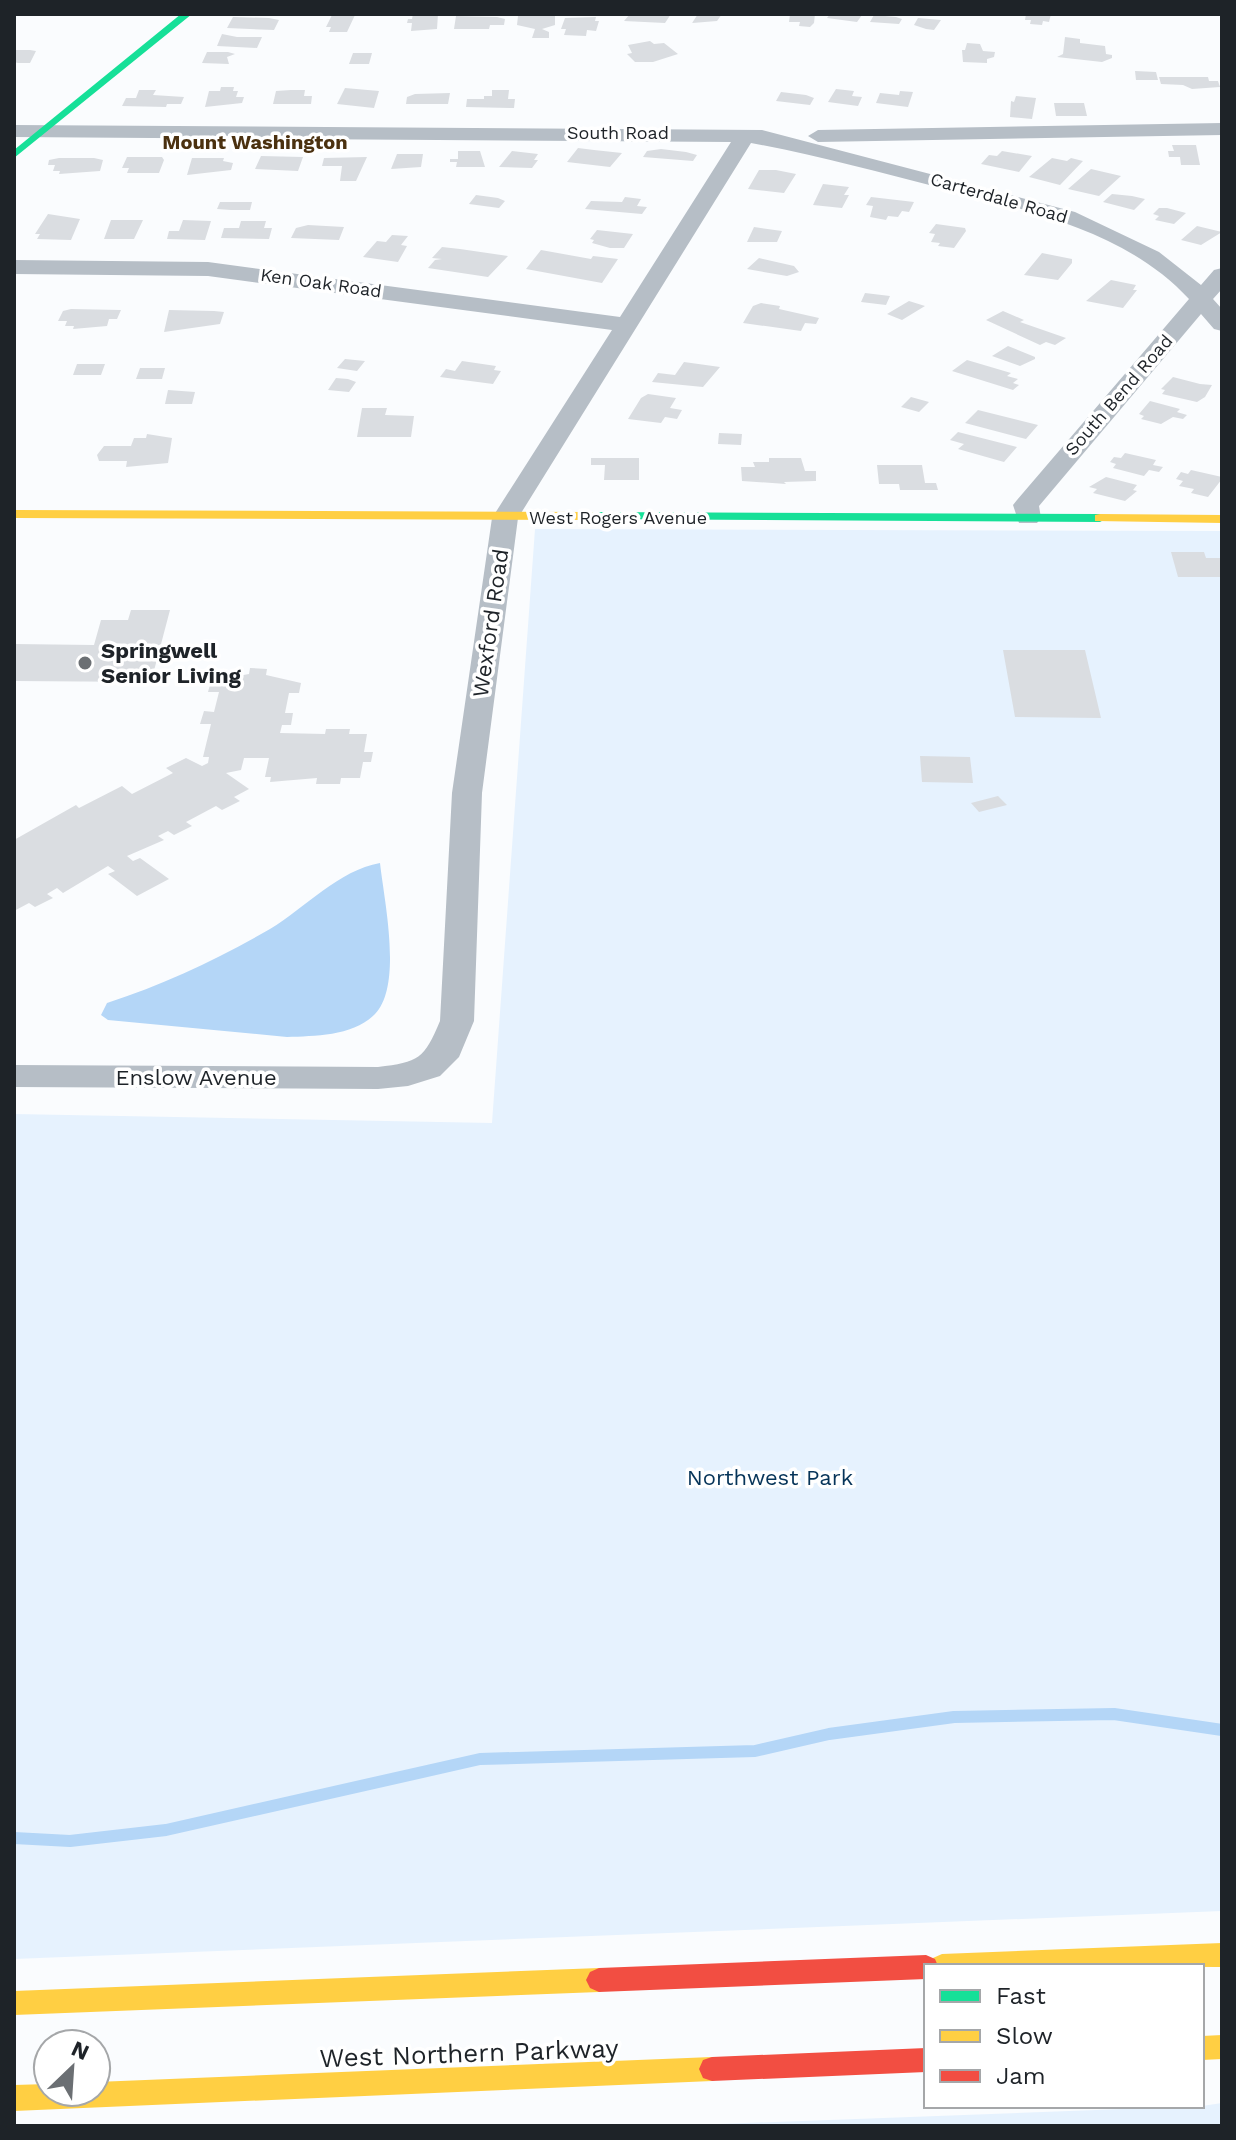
<svg xmlns="http://www.w3.org/2000/svg" width="1236" height="2140" font-family="'Work Sans',sans-serif">
	<style>
		.green { fill: #e6f2fe }
		.water { fill: #b4d6f7 }
		.lines { fill: none; stroke-linecap: round; stroke-linejoin: round }
		.stream { stroke: #b4d6f7; stroke-width: 12 }
		.building { fill: #dadde1 }
		.street { fill: #b6bec6; fill-rule: evenodd }
		.fast { fill: #16e098; fill-rule: evenodd }
		.slow { fill: #ffcf43; fill-rule: evenodd }
		.jam { fill: #f24e42; fill-rule: evenodd }
		.poi-dot { fill: #6b6f73; stroke: #fff; stroke-width: 3 }
		.labels { text-anchor: middle; stroke-width: 7; stroke-linejoin: round; paint-order: stroke }
		.far-street-label { font-size: 18px; fill: #1e2328; stroke: #fff }
		.far-neighbourhood-label { font-size: 20px; font-weight: bold; fill: #4b3110; stroke: #fff }
		.street-label { font-size: 22px; fill: #1e2328; stroke: #fff }
		.poi-label { font-size: 22px; font-weight: bold; fill: #1e2328; stroke: #fff; text-anchor: start }
		.park-label { font-size: 22px; fill: #063459; stroke: #fff }
		.near-street-label { font-size: 26px; fill: #1e2328; stroke: #fff }
	</style>
	<rect width="100%" height="100%" fill="#fafcfe"/>
	<path class="green" d="M535,529L1222,531V1911L14,1959V1114L492,1123Z
		M1222,2103V2126H667L1202,2106Z"/>
	<path class="water" d="M380,863C384,900 403,985 375,1014C354,1036 315,1036 287,1037L108,1020L101,1015L107,1003C165,984 218,959 270,929C305,908 339,870 380,863Z"/>
	<g class="lines">
		<path class="stream" d="M14,1838L70,1841L166,1830L480,1759L755,1751L829,1734L954,1717L1114,1714L1222,1730"/>
	</g>
	<path class="building" d="M413,14H438L437,29L411,31L412,23H407L408,19H412Z
		M630,14H671L665,23L624,21Z
		M698,14H722L717,21L692,23Z
		M790,14H815L814,23L810,27L799,26L800,22H789Z
		M830,14H856L862,15L857,22L827,18Z
		M1026,14H1051L1049,22L1043,21L1042,25L1030,24L1031,20H1025Z
		M332,15H355L347,32H329L331,27H326Z
		M874,15L896,17L902,19L899,24L870,22Z
		M456,16L497,17L505,19L504,25H490L489,29H454Z
		M518,16H555V25L542,29L549,32V38H532L535,29L517,25Z
		M233,17L269,18L279,20L274,30L227,28Z
		M596,17L595,21H599L596,31L587,30L586,36L564,35L566,29H561L565,18Z
		M918,18L941,20L934,30L926,29L914,25Z
		M222,34L237,37H262L257,48L217,46Z
		M1065,37L1080,39V43L1105,46L1106,54L1112,55V58L1102,62L1057,57L1063,54Z
		M650,41L654,44L664,43L678,54L653,62H635L627,54L632,53L628,45Z
		M967,43L980,44L983,51L995,52L994,57L987,59V63L963,62L962,50H965Z
		M14,50H30L36,51L30,63H18L14,62Z
		M207,52H228L235,54L227,57L229,64L202,63Z
		M353,53H372L369,64H349Z
		M1135,71L1156,72L1158,80H1136Z
		M1159,77H1208L1209,81H1218L1220,87L1192,89L1183,85L1161,84Z
		M221,87H234L233,91H238L236,97H244L242,103L205,107L209,91H220Z
		M345,88L379,91L374,108L337,104Z
		M836,89L854,91L852,96L862,97L858,106L828,102Z
		M139,90H156L153,95L184,97L181,104H167L166,107L122,106L126,98H136Z
		M291,90H305L304,96H312L311,104H273L276,91Z
		M492,90H509L508,99H515L514,108L466,107L467,99H484V96H492Z
		M900,91L913,92L908,107L876,103L880,93L899,95Z
		M781,92L806,95L814,98L810,105L776,101Z
		M450,93L448,104H406L407,97L415,94Z
		M1016,96L1036,98L1032,119L1010,117L1011,101L1014,102Z
		M1054,103H1084L1087,116H1056Z
		M1172,145H1196L1200,165H1181L1180,157H1169L1168,151H1174Z
		M578,148L594,150L622,153L610,167L567,162Z
		M661,149L686,152L697,155L693,161L643,157L647,151Z
		M458,151H480L485,167H456L457,162H450V159H458Z
		M512,151L538,154L534,160H538L532,168L499,167Z
		M1002,151L1032,156L1019,172L981,164L989,155L997,156Z
		M397,154H423L421,167L391,169Z
		M261,156L303,157L298,171L255,169Z
		M127,157H162L164,160L159,173H127L129,168H122Z
		M367,157L356,181H340L342,166H322L324,158Z
		M59,158H94L103,160L100,171L59,174L60,171H53L55,165H48L49,160Z
		M192,158H224L223,161L233,163L231,170L187,175Z
		M1052,158L1067,161L1071,158L1083,161L1060,185L1029,177Z
		M1091,169L1121,176L1099,196L1068,189Z
		M759,170H776L796,174L784,193L748,189Z
		M823,184L849,187L844,195H849L842,208L813,205Z
		M1112,194L1132,196L1145,199L1134,210L1103,202Z
		M476,195L498,198L505,201L499,208L469,204Z
		M625,197L641,199L637,206L647,207L642,214L585,209L591,201L622,202Z
		M871,197L914,202L909,212L902,211L898,217L888,216L886,220L870,217L873,206L866,205Z
		M220,202H252L250,210H231L217,209Z
		M1159,208H1167L1186,213L1174,224L1155,220L1159,216L1153,214Z
		M48,214L80,219L71,240L37,239L40,234H35Z
		M111,220H143L134,239H104Z
		M183,220L211,221L205,240L167,239L169,231H179Z
		M241,221H266L264,228H272L269,239L221,238L224,228H239Z
		M936,224L965,228L966,231L954,248L938,246L940,243L931,242L935,234L929,233Z
		M308,225L344,227L339,240L291,238L296,228Z
		M1197,226L1222,232L1201,245L1181,240Z
		M754,227L782,231L777,242H747Z
		M597,230L633,234L624,248H610L592,243L594,240L590,239Z
		M392,235L408,236L401,245L407,246L398,262L363,257L377,241L386,242Z
		M442,247L460,249L508,256L488,277L428,268L435,260L442,259L432,258Z
		M541,250L591,259L593,256L618,259L602,283L526,269Z
		M1042,253L1072,259V263L1058,280L1024,275Z
		M759,258L794,266L799,272L787,276L747,269Z
		M1111,280L1136,285L1133,290H1137L1123,308L1086,301Z
		M865,293L890,296L886,305L861,302Z
		M909,301L925,306L902,320L887,314Z
		M761,303L780,306L779,309L819,318L816,324L805,323L801,331L743,323L753,306Z
		M71,309L121,310L117,319H109L107,326L73,329L74,326H65L67,321H58L63,311Z
		M169,310L214,311L224,312L220,324L164,332Z
		M1003,311L1024,320L1020,322L1066,338L1055,345L1046,342L1040,345L986,320Z
		M1008,346L1035,357V359L1020,366L992,356Z
		M345,359L365,361L357,371L337,368Z
		M967,360L1011,373L1007,376L1018,379L1013,383L1019,385L1013,390L952,371Z
		M462,361L496,366L494,370L501,371L493,384L440,377L446,369L455,371Z
		M684,362L720,367L703,387L652,382L658,373L675,375Z
		M77,364H105L101,375H73Z
		M140,368H165L162,379H136Z
		M1173,377L1200,384L1212,385L1205,397L1197,402L1162,394L1165,390L1161,389Z
		M336,378L348,379L356,382L349,392L328,390Z
		M168,390L195,392L192,404H165Z
		M648,394L676,398L670,408L682,410L677,419L665,417L661,423L628,419L641,398Z
		M911,397L929,402L919,412L901,407Z
		M1150,401L1180,409L1177,412L1187,415L1183,419L1173,417L1161,424L1141,419L1144,416L1139,414Z
		M362,408H387L385,415L414,416L411,437H357Z
		M978,410L1038,425L1026,439L965,423Z
		M958,432L1017,447L1004,462L958,449L964,444L950,440Z
		M719,433L742,434L741,445L718,444Z
		M147,434L172,438L168,463L126,467L127,461H99L97,455L104,446H131L134,438H146Z
		M1125,453L1156,460L1153,465L1163,467L1159,472L1149,470L1144,476L1113,468L1116,464L1110,462L1114,457L1121,458Z
		M591,458H639V480H604L605,465H591Z
		M769,458H801L805,471H816V481L784,482L786,484L742,481L741,467H755L753,462H769Z
		M877,465H922L925,483H936L938,490H900L899,484H879Z
		M1191,470L1222,477V479L1208,497L1191,493L1194,489L1179,486L1183,481L1176,479L1181,472L1188,474Z
		M1106,477L1137,485L1133,490L1137,491L1125,501L1093,493L1097,489L1089,487Z
		M1171,552H1204L1206,558H1222V577H1178Z
		M131,610H170L151,682L14,681V644L94,645L101,620H128Z
		M1003,650H1085L1101,718L1015,717Z
		M250,668L267,669L266,675L301,683L299,693H289L285,713H293L291,725H282L280,733L325,734L326,729H350L349,734H367L364,752H373L371,762H363L360,778H341L340,784H316L317,778L270,782L271,777H265L269,758H244L241,770L226,773L249,789L234,797L240,801L222,810L216,806L186,822L192,826L174,835L168,831L158,836L164,840L127,856L133,861L140,858L169,879L137,896L108,874L115,871L108,866L63,893L57,888L47,894L53,898L35,907L29,903L14,911V840L76,805L79,808L122,786L132,794L173,773L166,768L186,758L202,766L208,763L209,757H203L211,724H200L204,711L214,712L219,692H208L211,681L249,674Z
		M920,756L970,757L973,783L922,782Z
		M998,796L1007,805L979,812L971,803Z"/>
	<g class="lines">
		<path class="street" d="M1222,123V135L818,142L808,136L818,130Z
			M14,125L762,130L1075,212L1159,252L1201,285L1214,270L1222,268V289L1213,299L1222,309V331L1214,329L1201,314L1039,506L1041,518L1037,523H1019L1013,505L1017,500L1189,299C1126,231 1028,210 941,188C878,172 815,155 751,143L518,518L482,793L474,1021L459,1057L440,1076L408,1086L378,1089L14,1087V1065L378,1067C419,1062 424,1059 440,1021L452,793L492,518L612,330L208,276L14,274V260L208,262L620,317L731,142L14,137Z"/>
		<path class="fast" d="M181,14H192L14,158V150Z
			M592,512L1100,514L1107,518L1100,522L587,519L585,516Z"/>
		<path class="slow" d="M14,510L592,512L599,516L592,520L14,518Z
			M1100,514L1222,515V523L1095,521V515Z
			M1222,1943V1967L930,1966L933,1958L942,1954Z
			M599,1968L608,1972L612,1980L608,1988L599,1992L14,2015V1991Z
			M1222,2035V2059L1202,2060V2036Z
			M712,2057L721,2060L725,2069L721,2078L712,2081L14,2111V2085L48,2084V2092H96V2082Z"/>
		<path class="jam" d="M926,1955L935,1959L938,1966H926V1979L599,1992L590,1988L586,1980L590,1972L599,1968Z
			M926,2048V2072L712,2081L703,2078L699,2069L703,2060L712,2057Z"/>
	</g>
	<circle class="poi-dot" cx="85" cy="663" r="8"/>
	<g class="labels">
		<g class="far-street-label">
			<text x="618" y="139">South Road</text>
			<text transform="translate(999 198) rotate(16)" y="6">Carterdale Road</text>
			<text transform="translate(321 283) rotate(8)" y="6">Ken Oak Road</text>
			<text transform="translate(1119 395) rotate(-49)" y="6">South Bend Road</text>
			<text x="618" y="524">West Rogers Avenue</text>
		</g>
		<g class="far-neighbourhood-label">
			<text x="255" y="149">Mount Washington</text>
		</g>
		<g class="street-label">
			<text transform="translate(490 623) rotate(-82)" y="8">Wexford Road</text>
			<text x="196" y="1085">Enslow Avenue</text>
		</g>
		<g class="poi-label">
			<text x="101" y="658">Springwell<tspan x="101" dy="25">Senior Living</tspan></text>
		</g>
		<g class="park-label">
			<text x="770" y="1485">Northwest Park</text>
		</g>
		<g class="near-street-label">
			<text transform="translate(469 2053) rotate(-2)" y="9">West Northern Parkway</text>
		</g>
	</g>
	<rect width="1236" height="2140" fill="none" stroke="#1e2328" stroke-width="32"/>
	<rect x="924" y="1964" width="280" height="144" fill="#ffffff" stroke="#a5a7a9" stroke-width="2"/>
	<rect x="940" y="1990" width="40" height="12" fill="#16e098" stroke="#a5a7a9" stroke-width="2"/>
	<text x="996" y="2004" font-size="24" fill="#1e2328">Fast</text>
	<rect x="940" y="2030" width="40" height="12" fill="#ffcf43" stroke="#a5a7a9" stroke-width="2"/>
	<text x="996" y="2044" font-size="24" fill="#1e2328">Slow</text>
	<rect x="940" y="2070" width="40" height="12" fill="#f24e42" stroke="#a5a7a9" stroke-width="2"/>
	<text x="996" y="2084" font-size="24" fill="#1e2328">Jam</text>
	<g transform="translate(72 2068) rotate(25)"><circle r="38" fill="#ffffff" stroke="#a5a7a9" stroke-width="2"/>
	<path d="M0-6L14 30L0 20L-14 30Z" fill="#6b6f73"/>
	<text y="-12" font-size="22" font-weight="bold" text-anchor="middle" fill="#1e2328">N</text>
	</g>
</svg>
